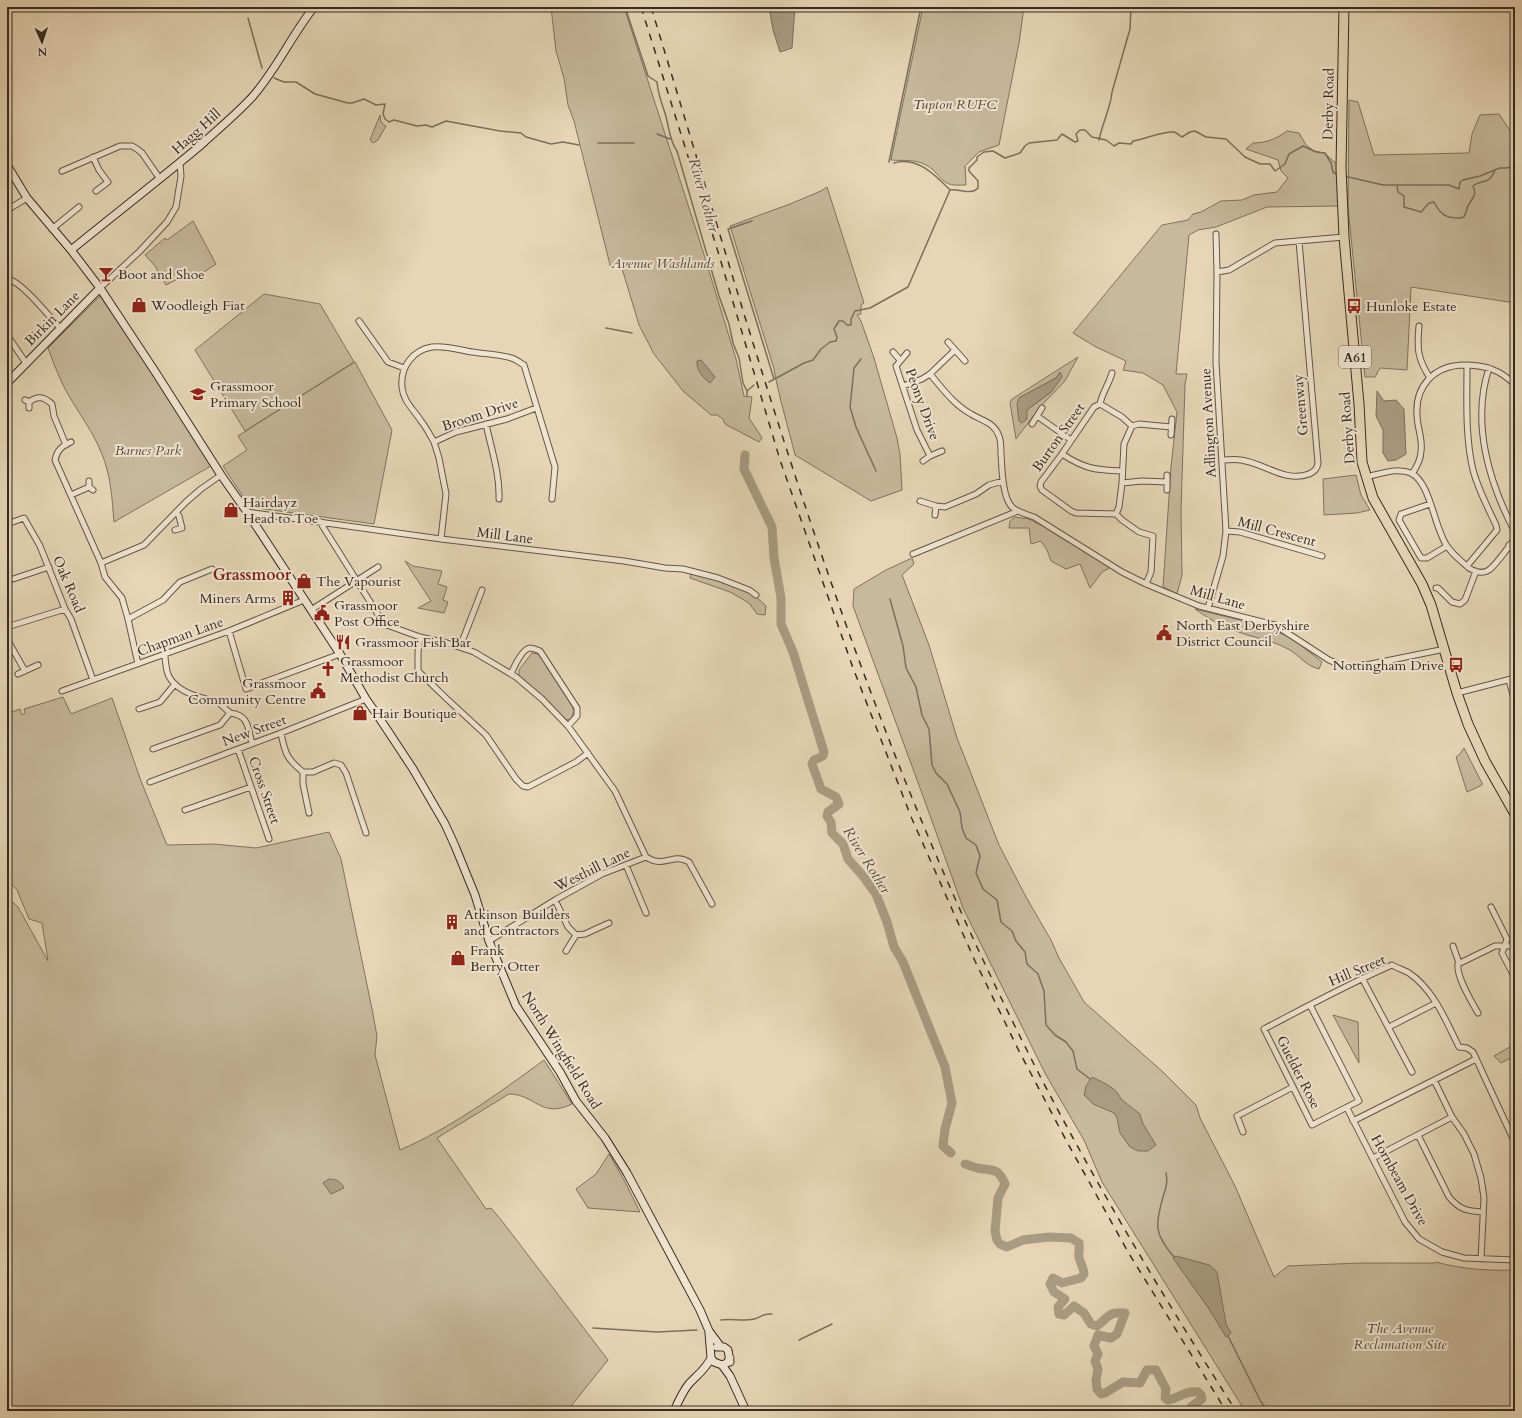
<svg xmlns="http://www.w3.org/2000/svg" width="1522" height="1418" font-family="Cardo,serif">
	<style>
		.green { fill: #c8b99d; stroke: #80725f; fill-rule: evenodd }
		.water { fill: #aa9c83; stroke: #7c6f5c }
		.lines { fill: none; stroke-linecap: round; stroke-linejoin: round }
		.stream { stroke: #7c6f5c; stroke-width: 1.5 }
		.river { stroke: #aa9c83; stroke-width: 9 }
		.street-casing { stroke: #635646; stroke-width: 7 }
		.secondary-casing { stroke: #372b21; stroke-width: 9 }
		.highway-casing { stroke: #372b21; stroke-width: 11 }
		.street { stroke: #efe4d0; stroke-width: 5 }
		.secondary { stroke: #efe4d0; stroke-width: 7 }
		.highway { stroke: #e6d6b6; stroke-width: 9 }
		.rail { stroke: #372b21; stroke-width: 1.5; stroke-dasharray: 7 7; stroke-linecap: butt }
		.labels { text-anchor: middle; stroke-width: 4; stroke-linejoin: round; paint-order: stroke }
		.shield { fill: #efe4d0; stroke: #6e6256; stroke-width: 1 }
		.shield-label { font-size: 13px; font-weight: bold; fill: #372b21 }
		.park-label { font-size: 14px; font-style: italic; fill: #54473a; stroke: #efe4d0 }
		.street-label { font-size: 14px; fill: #372b21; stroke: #efe4d0 }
		.poi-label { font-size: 14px; fill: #372b21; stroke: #efe4d0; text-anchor: start }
		.water-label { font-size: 15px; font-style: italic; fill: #5a4d3e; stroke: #efe4d0 }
		.quarter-label { font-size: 16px; font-weight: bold; fill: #7a1f14; stroke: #efe4d0 }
	</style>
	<rect width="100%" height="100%" fill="#e6d6b6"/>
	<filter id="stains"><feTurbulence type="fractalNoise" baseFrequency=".005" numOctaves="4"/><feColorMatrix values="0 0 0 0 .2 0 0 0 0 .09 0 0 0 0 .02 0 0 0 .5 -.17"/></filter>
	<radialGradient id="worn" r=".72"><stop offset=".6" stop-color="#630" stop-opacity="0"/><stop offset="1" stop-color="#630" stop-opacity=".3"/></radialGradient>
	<path class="green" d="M551,7H556V11L562,10V7H624L701,245L736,359L744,396L752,397L749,418L762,438L759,442L725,424L723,419L717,415H711L683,391L654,354L639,325L621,265L611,269L574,121L568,105L564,78L556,51Z
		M923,7H1024L1019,43L999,145L979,152L965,166L966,185C961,185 952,186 947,183C939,179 935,169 926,165C915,159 903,161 891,160Z
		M1349,100L1358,102L1374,155L1469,153L1472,134L1480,115L1499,114L1515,138V303L1411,287L1407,370L1380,368L1375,377H1365L1348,207Z
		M380,115L381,122L386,126L378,140L373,143L370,140Z
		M1287,131L1299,133L1306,145L1314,151L1324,153L1337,164L1339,206L1267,207L1216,227L1198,230L1189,235L1176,374H1187L1185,384L1181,511L1182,575L1177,594L1163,587L1171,467L1177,412L1163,385L1143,373L1123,370L1126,361L1096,347L1073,333L1162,225L1188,220L1193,214L1201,212L1221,201L1242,200L1254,195L1277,192L1288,178L1281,171L1278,160L1246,149L1253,143C1266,143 1276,139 1287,131Z
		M827,187L864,303L861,305V314L857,315L861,321L874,358L897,438L900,454L902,490L871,501L795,455C788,426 779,398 774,369L730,226L790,204L821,191Z
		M193,221L216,264L195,278L191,272L166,285L155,266L145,255L165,238L167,240Z
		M264,294L320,304L354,362L245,431L195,350Z
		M100,296L153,373L211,466L114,522C112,499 111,474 101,452C93,432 80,415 69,396C60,381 54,364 48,348Z
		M1078,357L1065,381L1041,406L1016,439L1010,403L1012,399ZM1060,373L1051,392L1027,410L1019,398L1056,378Z
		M355,362L392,430L374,524L250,507L223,466L247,450L238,436Z
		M1356,475L1361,495L1370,510L1357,513L1324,515L1323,479Z
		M1015,517L1029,519L1053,531L1111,567L1102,572L1090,588L1080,564L1066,569L1051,561L1047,550L1041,541L1031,544L1029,528H1009L1010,521Z
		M912,558L914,564L902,575L929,645L957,738L999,845L1026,897L1051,940L1059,958L1084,1002L1163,1072L1196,1105L1200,1118L1235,1186L1274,1277L1288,1266L1361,1263H1435L1436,1262C1461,1269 1488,1271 1515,1270V1411H1245L1102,1182L1084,1140L1046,1075L963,908L927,807L853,606L854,589L886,570Z
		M405,561L413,566L442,571L438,584L447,587L443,600L448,602L444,613L418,608L431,601Z
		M691,573L721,580L752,593L766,606L765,615L757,614L749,603L730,592L690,578Z
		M1195,609L1265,626L1293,639L1322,662L1319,669C1304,665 1301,656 1288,649C1272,640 1253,638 1236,631C1221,626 1208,618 1195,609Z
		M532,653L538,654L541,657L572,706L574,711L571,719L567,720L563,718L519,676V670Z
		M63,697L71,714L112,698L141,781L167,845L214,844L256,848L329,832L341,859L372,1009L377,1036L375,1055L400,1150C451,1128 499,1093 544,1060L572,1104C541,1119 535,1094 509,1094L437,1138L486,1209L491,1208L502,1221L608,1360L567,1411H7V897L18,907L48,961L42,923L29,919L17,890L7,879V714L20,709L22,715L25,713L24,709Z
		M1464,748L1482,783V785L1467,792L1456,757L1460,754Z
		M1333,1015L1358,1022L1359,1063Z
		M1515,1044V1056L1501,1063L1494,1056Z
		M609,1154L624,1180L640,1212L588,1208L576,1189L596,1174Z"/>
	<path class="water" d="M769,7H795L792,48L780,52L773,30Z
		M701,360L715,377L710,383C703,378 696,370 697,361Z
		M1060,372L1062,377L1051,392L1027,410V419L1022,423L1019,421L1017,404L1019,398L1056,378Z
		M1377,391L1384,401L1396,400L1404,409L1406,454L1396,460L1388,461L1383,453V430L1376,416Z
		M1092,1077L1108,1085L1116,1091L1122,1100L1140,1114L1143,1124L1156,1145L1148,1151H1138L1130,1147L1120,1133L1117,1118L1114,1113L1093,1104L1084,1095L1086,1086Z
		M329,1179C335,1179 341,1181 344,1188L331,1194L323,1183Z
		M1176,1256L1209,1265L1213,1268L1217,1272L1226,1324L1231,1333L1226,1337L1209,1309L1173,1258Z"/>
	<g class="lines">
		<path class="stream" d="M625,7L648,76L657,82C658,94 661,102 665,113C669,126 669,140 677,151L719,296L729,324L733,343L739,358L743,383L747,391V395
			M248,18L262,68
			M274,78L284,82H296L315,94L348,103H352L364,99L376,105L385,104L383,114L385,119L389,122L394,120L417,126L426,125L432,127L446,121L500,131L521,133L526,137L551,144L563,142L579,145
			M657,134L670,139
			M1099,140C1102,124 1111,107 1112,92L1130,29L1131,7
			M598,143H634
			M889,162L921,7
			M894,163C917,156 935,175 950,190
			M1344,176L1383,185H1449L1459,189L1460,182L1463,180L1480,176L1500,168H1507L1515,165
			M1397,185L1398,192L1404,196V207L1421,212L1429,203L1434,202C1436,206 1439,211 1442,213C1446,218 1459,219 1464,217C1466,213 1467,207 1469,204C1473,198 1477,194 1473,186C1481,179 1489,186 1495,170
			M752,221L728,229L774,379
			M606,328L632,333
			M861,359L854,368L850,407L856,427L876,471
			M769,382L804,363L813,360L821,349L830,342L836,341L837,337L834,329L839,321H843L847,325H851V319L855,311L870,308L908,287L950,190C959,188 971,196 978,188V181L969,171V168L977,160V157L984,152L993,151L1005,158L1020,153L1025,146L1029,143L1057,140L1062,134L1075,142L1078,141L1076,134L1080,130H1085L1092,137L1106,140L1114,146L1119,143L1131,144L1133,141C1145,139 1163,131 1174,132C1178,133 1179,136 1182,137L1190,132L1195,131L1206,137L1226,139L1245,157L1260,164H1270L1275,171L1285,164L1289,154L1303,146L1316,152L1325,153L1331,163L1333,172L1338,175
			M747,391L754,385
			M890,599L903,646L906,668L916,687L922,715L929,729L932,765L936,773L947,784L960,812L962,828L966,838L976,845L980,856L976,873L983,889L997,900L1001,922L1012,931L1016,941L1025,952L1027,964L1038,974L1044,991L1046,1025L1055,1035L1066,1042L1073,1051L1077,1069L1090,1079
			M1166,1173C1168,1183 1166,1187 1163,1197C1155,1225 1154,1234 1174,1257
			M721,1320C731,1318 743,1322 754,1319C763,1317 761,1313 772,1314
			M593,1328L657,1332L697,1330
			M1228,1336L1261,1402L1269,1411
			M799,1340L832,1324"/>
		<path class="river" d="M745,455L744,469L772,527L774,558L781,598V624L793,652L824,752L823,756L814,760L812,764L821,789L836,797L839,804L828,812L827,816L831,822L832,833L843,844L848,859L863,876L876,894L887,922L894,947L903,962L945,1067L952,1103L945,1129L943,1146L951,1153
			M965,1164C969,1165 973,1167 977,1168C993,1171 998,1167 1005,1184L998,1198L995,1231L997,1240L1000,1244L1007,1247L1023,1240L1049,1237L1071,1238L1079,1243C1080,1250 1078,1252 1079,1257C1080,1263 1084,1268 1084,1274L1081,1278L1062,1283L1053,1278L1050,1284L1054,1292L1065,1299L1058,1307L1059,1314L1064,1315L1074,1306L1084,1313L1091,1324L1097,1326C1109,1317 1109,1311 1125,1313L1117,1334L1111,1338L1098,1335L1094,1346L1098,1354L1095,1361L1098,1369L1096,1380L1097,1389L1101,1394L1105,1393L1123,1382L1140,1383L1147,1370H1156L1166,1389L1165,1398L1168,1400C1179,1398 1186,1390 1198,1392L1201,1395L1202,1399L1191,1407L1192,1411"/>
		<defs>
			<path id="street" d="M93,157L99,170L108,182L96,191
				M62,171L120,146H132L137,149L142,153L160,179
				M7,210L27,198
				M52,229L79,207
				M1217,272L1229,270L1275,243L1344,237
				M7,278C24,284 47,314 60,328
				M100,288L140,251L167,222L176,207L181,176L180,163
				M359,321L388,362L404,368
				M1419,326C1417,348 1417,358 1430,378
				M7,335L26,363
				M948,342L965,361
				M893,352L900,360
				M907,353L896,366L917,430L930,456
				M1467,365C1467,400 1465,436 1473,470C1478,489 1488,508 1496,525L1497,530L1467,566
				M1489,368C1471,423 1489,483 1515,532
				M1112,373C1109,384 1102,393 1100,404L1094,407L1062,454L1041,482L1040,486L1042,490L1071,511L1076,513L1116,514L1122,520L1139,532L1153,536L1151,572L1146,584
				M930,374C942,388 954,405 971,414C982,421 994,422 999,436C1001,441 1001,447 1001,454C1002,467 1002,497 1012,507C1017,512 1026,514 1034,517L1122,572L1146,584L1199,606L1275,625L1329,660L1345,667L1371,664L1445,649
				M903,386L922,379L930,374L955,350
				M25,400L29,402V408
				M29,402C38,395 44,397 52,404L54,416L66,445
				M1100,404L1122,417L1132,426
				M1037,416L1071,440
				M486,424C491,448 500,474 499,499
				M1032,424L1042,408
				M1171,435L1172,419
				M71,442C62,446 57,450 55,460L101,563
				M434,442C430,435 426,427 421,421C414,410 403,401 402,387C400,367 413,350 432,347C445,345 459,350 472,352C484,354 499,354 511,358C516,359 520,363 524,365L555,467L552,499
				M1062,454C1085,469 1095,470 1122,471
				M1222,460C1228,460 1235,459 1241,460C1264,463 1285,483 1309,474C1315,471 1317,469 1318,463L1299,241
				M923,461L930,456L942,451
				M1412,474C1416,468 1421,459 1421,451C1423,439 1417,427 1417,415C1415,386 1434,366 1463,365C1484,365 1500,369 1515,385
				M7,477L8,476
				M1366,477C1381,474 1396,467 1411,473C1431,483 1434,528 1447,546C1453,555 1461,561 1469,568C1475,572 1483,574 1489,570C1498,563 1507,548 1515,539
				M89,481V487L93,490
				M1122,483L1142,481L1167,482
				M1167,490V475
				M71,495L89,487
				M920,501L936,506L945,507L976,494L989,485L1003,481
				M1430,504L1401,514L1399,520L1421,558H1427L1447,546
				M247,512L441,539L624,561L665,568L683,569L718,578L749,590L756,595
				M1116,514L1119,507L1122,483L1124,444L1132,426L1139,424L1171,427
				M935,515L936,506
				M320,522L384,624L420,637L447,643L474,652L516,677L542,699L568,726L615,791L646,857
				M7,524L24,518L40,546L65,609L71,619L93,680
				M175,530L182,528L179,516L176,512
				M1226,531L1240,532L1322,556
				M441,539L446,494L439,458L434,442L456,432L507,419L536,408
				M1509,545L1515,553
				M913,554L1018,511
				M7,581L49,567
				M1436,588H1438L1452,602L1460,604L1465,600L1476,571
				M1208,608L1223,556L1226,531L1216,362L1217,272L1216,234
				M311,610L378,567
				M128,619L163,600L180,582L212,569
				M7,627L65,609
				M229,631L246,689L340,654
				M420,637L418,652V671L447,699L486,735L516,779L523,786L528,787L576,762L588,753
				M7,639L25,671
				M460,647L482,590
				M165,655C165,660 166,666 167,671C171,688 190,695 206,699
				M138,664L128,619L122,598L105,577L101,563L144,545L186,502L201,489L221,475
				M18,674L38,665
				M511,674C514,667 522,649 530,648C533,648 537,650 540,651L577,708V716L568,726
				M1509,680L1515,702
				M62,691L229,631L304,600
				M1457,693L1515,678
				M217,701L230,713
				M139,709L160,702L175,684
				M281,733C285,754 287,759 303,772H313L334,763L341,765L346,773L366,833
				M153,749L220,725L230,713C249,715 248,728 252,744
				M238,749L269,839
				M303,772V784L309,813
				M150,782L281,733L366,699
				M185,810L251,787
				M646,857C664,869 673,852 689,862L712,904
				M626,865L646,913
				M555,900L568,927L576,935L585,934L609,923
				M1491,907L1507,939L1502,953L1515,978
				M489,941L555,900L602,874L646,857
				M1453,946L1459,963
				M566,951L576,935
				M1362,978L1412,1072
				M1310,1005L1359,1101L1312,1125L1264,1029C1306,1007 1348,984 1392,965C1397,968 1404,970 1409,973C1434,990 1446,1021 1459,1047L1467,1048L1473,1052L1515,1143
				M1478,1013C1472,1002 1456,977 1458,964L1495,946H1515
				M1389,1027L1436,1003
				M1434,1080L1452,1117L1464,1134L1474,1154L1481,1178L1484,1198L1481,1259
				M1347,1108L1405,1222L1419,1239L1442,1252L1464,1258L1515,1260
				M1353,1121L1476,1059
				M1243,1132L1237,1116L1293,1087
				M1418,1135L1449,1197C1460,1210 1467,1211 1483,1212
				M1373,1158L1452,1117"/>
			<path id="secondary" d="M7,165L27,198L71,250L100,288L156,373L221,475L247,512L340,654L366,699L378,716L413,769L445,824L455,846L475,895L489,941L516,1006L560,1072L576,1101L605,1138L627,1173L700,1310L709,1331L721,1347
				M71,250C114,215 158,181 201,145C218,129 238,113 254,95C277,68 292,35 314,7
				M7,383L100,288
				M709,1333L711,1358L714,1362L722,1365L727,1363L730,1358
				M717,1347H724L728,1350L730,1362
				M722,1365L730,1376L746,1411
				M674,1411C678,1402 682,1393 688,1385C696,1376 706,1369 711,1358"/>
			<path id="highway" d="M1344,7L1341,168L1344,237L1359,404L1362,462L1373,498L1422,584L1431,605L1457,693L1468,724L1485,761L1515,814"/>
		</defs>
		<use href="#street" class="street-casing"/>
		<use href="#secondary" class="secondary-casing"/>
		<use href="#highway" class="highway-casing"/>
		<use href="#street" class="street"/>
		<use href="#secondary" class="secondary"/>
		<use href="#highway" class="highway"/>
		<path class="rail" d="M641,7L719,255L780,460L853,668L912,819L975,961L1019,1051L1067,1142L1128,1252L1226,1411
			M651,7C726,251 795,499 888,737C933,854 985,969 1042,1080C1101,1193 1167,1303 1236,1411"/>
	</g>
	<defs>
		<symbol id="bar-bare" viewBox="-9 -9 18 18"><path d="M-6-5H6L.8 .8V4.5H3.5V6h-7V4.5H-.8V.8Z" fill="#8f2418" stroke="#efe4d0" stroke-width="2.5" paint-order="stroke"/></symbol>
		<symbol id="shop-bare" viewBox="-9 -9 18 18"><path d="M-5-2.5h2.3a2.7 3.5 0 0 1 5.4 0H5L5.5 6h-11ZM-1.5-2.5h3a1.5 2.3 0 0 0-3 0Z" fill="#8f2418" stroke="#efe4d0" stroke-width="2.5" paint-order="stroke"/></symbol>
		<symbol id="bus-bare" viewBox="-9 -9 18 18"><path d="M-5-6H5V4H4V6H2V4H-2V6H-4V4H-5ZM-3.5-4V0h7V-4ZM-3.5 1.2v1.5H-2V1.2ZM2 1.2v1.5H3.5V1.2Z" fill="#8f2418" stroke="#efe4d0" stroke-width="2.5" paint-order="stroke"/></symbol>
		<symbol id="school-bare" viewBox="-9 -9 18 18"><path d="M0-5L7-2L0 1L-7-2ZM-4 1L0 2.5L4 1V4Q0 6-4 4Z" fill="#8f2418" stroke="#efe4d0" stroke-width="2.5" paint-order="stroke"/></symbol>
		<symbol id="building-bare" viewBox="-9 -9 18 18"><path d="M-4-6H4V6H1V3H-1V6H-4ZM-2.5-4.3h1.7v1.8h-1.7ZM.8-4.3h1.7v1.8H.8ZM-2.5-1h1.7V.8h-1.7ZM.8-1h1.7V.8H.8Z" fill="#8f2418" stroke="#efe4d0" stroke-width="2.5" paint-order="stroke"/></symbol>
		<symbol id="civic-bare" viewBox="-9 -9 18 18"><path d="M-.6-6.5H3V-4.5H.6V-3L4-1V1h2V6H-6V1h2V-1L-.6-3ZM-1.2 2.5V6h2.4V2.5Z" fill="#8f2418" stroke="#efe4d0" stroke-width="2.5" paint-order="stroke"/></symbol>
		<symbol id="restaurant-bare" viewBox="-9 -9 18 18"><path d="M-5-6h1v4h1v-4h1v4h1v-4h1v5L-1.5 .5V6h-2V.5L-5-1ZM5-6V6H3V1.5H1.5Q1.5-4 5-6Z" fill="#8f2418" stroke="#efe4d0" stroke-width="2.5" paint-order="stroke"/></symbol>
		<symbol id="church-bare" viewBox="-9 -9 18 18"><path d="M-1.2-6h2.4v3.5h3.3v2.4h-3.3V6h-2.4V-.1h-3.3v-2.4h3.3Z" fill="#8f2418" stroke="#efe4d0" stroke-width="2.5" paint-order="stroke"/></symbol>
	</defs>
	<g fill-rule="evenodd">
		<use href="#bar-bare" x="95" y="263" width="22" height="22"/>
		<use href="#shop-bare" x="128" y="294" width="22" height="22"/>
		<use href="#bus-bare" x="1343" y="295" width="22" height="22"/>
		<use href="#school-bare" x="187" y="383" width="22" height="22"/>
		<use href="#shop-bare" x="220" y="499" width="22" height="22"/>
		<use href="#shop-bare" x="293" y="570" width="22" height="22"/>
		<use href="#building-bare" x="277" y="587" width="22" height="22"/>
		<use href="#civic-bare" x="311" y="602" width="22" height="22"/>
		<use href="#civic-bare" x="1153" y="622" width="22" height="22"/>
		<use href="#restaurant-bare" x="332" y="631" width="22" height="22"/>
		<use href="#bus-bare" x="1445" y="654" width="22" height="22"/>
		<use href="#church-bare" x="317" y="658" width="22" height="22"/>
		<use href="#civic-bare" x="307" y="680" width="22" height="22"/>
		<use href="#shop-bare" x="349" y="702" width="22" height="22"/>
		<use href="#building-bare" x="441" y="911" width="22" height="22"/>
		<use href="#shop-bare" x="447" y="947" width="22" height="22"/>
	</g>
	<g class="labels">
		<rect class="shield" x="1339" y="346" width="32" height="22" rx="3"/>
		<g class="shield-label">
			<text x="1355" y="362">A61</text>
		</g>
		<g class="park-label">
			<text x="955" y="109">Tupton RUFC</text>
			<text x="663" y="268">Avenue Washlands</text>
			<text x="148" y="455">Barnes Park</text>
			<text x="1400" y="1333">The Avenue<tspan x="1400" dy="16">Reclamation Site</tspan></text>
		</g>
		<g class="street-label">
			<text transform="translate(1328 104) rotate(-89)" y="5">Derby Road</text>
			<text transform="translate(196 131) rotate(-42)" y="5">Hagg Hill</text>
			<text transform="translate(52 318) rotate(-45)" y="5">Birkin Lane</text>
			<text transform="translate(923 404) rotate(70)" y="5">Peony Drive</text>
			<text transform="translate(1300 405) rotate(-95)" y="5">Greenway</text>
			<text transform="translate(480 414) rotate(-18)" y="5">Broom Drive</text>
			<text transform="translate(1208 423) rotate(-93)" y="5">Adlington Avenue</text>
			<text transform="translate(1347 428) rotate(-94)" y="5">Derby Road</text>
			<text transform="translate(1058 437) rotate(-55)" y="5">Burton Street</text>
			<text transform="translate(1277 531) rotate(15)" y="5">Mill Crescent</text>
			<text transform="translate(505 535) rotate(7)" y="5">Mill Lane</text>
			<text transform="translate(69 584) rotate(67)" y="5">Oak Road</text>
			<text transform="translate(1218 597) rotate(16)" y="5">Mill Lane</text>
			<text transform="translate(180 636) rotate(-20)" y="5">Chapman Lane</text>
			<text transform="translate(254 730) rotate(-20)" y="5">New Street</text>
			<text transform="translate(265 790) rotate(71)" y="5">Cross Street</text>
			<text transform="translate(592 869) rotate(-26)" y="5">Westhill Lane</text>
			<text transform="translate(1357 970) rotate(-23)" y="5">Hill Street</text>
			<text transform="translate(562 1050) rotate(58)" y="5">North Wingfield Road</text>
			<text transform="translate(1299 1072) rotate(63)" y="5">Guelder Rose</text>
			<text transform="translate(1400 1180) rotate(61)" y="5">Hornbeam Drive</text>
		</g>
		<g class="poi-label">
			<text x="118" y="279">Boot and Shoe</text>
			<text x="151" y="310">Woodleigh Fiat</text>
			<text x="1366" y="311">Hunloke Estate</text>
			<text x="210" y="391">Grassmoor<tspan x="210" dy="16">Primary School</tspan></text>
			<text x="243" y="507">Hairdayz<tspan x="243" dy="16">Head to Toe</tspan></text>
			<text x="316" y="586">The Vapourist</text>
			<text x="276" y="603" text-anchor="end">Miners Arms</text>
			<text x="334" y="610">Grassmoor<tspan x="334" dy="16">Post Office</tspan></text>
			<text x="1176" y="630">North East Derbyshire<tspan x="1176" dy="16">District Council</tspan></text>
			<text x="355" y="647">Grassmoor Fish Bar</text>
			<text x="340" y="666">Grassmoor<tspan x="340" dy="16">Methodist Church</tspan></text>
			<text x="1444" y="670" text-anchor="end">Nottingham Drive</text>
			<text x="306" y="688" text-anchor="end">Grassmoor<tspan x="306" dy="16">Community Centre</tspan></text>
			<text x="372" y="718">Hair Boutique</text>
			<text x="464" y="919">Atkinson Builders<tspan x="464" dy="16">and Contractors</tspan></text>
			<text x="470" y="955">Frank<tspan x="470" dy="16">Berry Otter</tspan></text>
		</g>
		<g class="water-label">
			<text transform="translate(704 195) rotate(74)" y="5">River Rother</text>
			<text transform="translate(867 860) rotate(58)" y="5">River Rother</text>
		</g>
		<g class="quarter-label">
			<text x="252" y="580">Grassmoor</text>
		</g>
	</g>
	<rect width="1522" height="1418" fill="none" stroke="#e6d6b6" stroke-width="24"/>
	<rect x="8" y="8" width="1506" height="1402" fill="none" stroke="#372b21" stroke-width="2"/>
	<rect x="12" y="12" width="1498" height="1394" fill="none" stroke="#372b21"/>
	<g transform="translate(42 42) rotate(177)" stroke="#efe4d0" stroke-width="3" paint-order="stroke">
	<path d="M0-3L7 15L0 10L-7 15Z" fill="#372b21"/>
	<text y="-6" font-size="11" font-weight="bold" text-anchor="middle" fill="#372b21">N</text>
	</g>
	<rect width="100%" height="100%" filter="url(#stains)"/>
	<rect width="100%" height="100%" fill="url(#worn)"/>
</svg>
